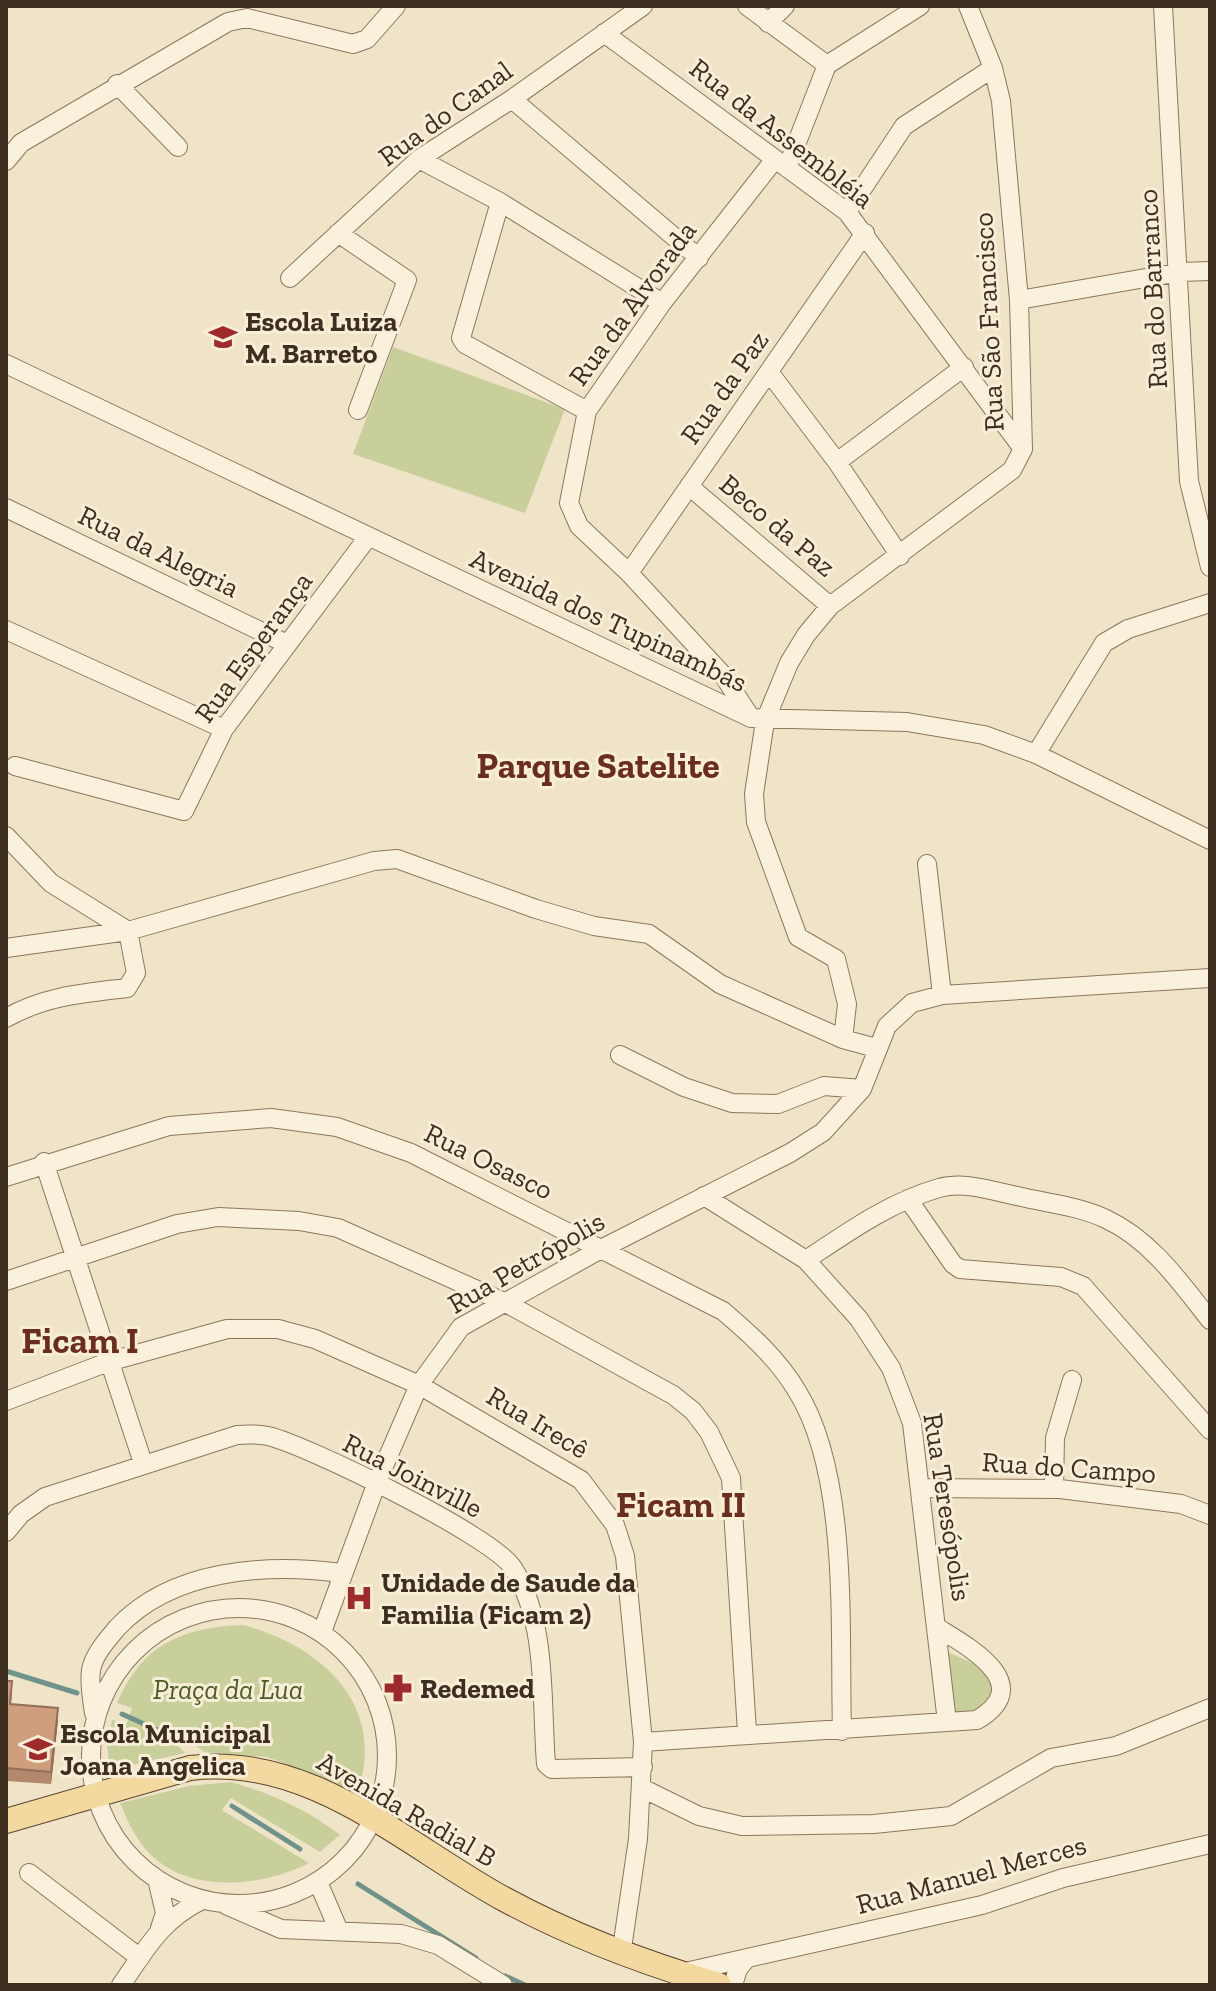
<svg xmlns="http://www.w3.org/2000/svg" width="1216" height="1991" font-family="'Zilla Slab',serif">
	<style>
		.green { fill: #c9cf9b }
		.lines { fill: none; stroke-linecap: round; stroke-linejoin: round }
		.stream { stroke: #6f938a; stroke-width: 5 }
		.minor-casing { stroke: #8d765c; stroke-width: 20 }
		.major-casing { stroke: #5b4430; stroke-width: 26 }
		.minor { stroke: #faf1dc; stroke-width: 18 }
		.major { stroke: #f3d9a0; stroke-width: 24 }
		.wall { fill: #b2896c }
		.shaded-wall { fill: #916f58 }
		.building { fill: #cf9f7d; stroke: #916f58; stroke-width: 2 }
		.labels { text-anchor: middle; stroke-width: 6; stroke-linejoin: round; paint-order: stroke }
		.street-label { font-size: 28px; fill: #3d2e20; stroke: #f7eed8 }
		.poi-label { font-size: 28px; font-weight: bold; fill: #3d2e20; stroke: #f7eed8; text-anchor: start }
		.park-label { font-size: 28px; font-style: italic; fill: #4d5a26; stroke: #f7eed8 }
		.district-label { font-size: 36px; font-weight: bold; fill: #6b2e1e; stroke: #f7eed8 }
	</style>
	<rect width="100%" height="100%" fill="#f0e4c8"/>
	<path class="green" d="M393,347L565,409L525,513L353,454Z
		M243,1625C308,1642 373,1689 364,1764C363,1776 358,1789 355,1800L302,1770L267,1757L204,1752L180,1733L173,1741L185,1753L110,1770L107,1745L112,1720L127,1723L132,1708L117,1703C142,1645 182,1627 243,1625Z
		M940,1649L990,1670L997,1688L977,1717L949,1720Z
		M231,1782C272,1794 306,1809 340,1835L320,1852L231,1798L222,1810L309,1863C262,1887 187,1895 147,1851C134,1836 127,1820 120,1803L189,1786Z"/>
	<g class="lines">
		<path class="stream" d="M6,1671L77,1693
			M122,1714L184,1742
			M232,1806L300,1849
			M358,1884L476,1958
			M505,1976L525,1985"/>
		<defs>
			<path id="minor" d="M747,6L827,65
				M1163,6L1189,481L1210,567
				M768,23L785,6
				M604,33L847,212L1023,449
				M117,84L178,147
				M512,99L699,258
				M419,159L500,202L662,303
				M6,161L21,143L228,22L247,18L353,44L367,39L396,6
				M787,168L827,65L920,6
				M500,202L461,338L465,344L587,411
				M847,212L904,126L993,68
				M338,233L407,280L358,410
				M290,278L419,159L512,99L643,6
				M1019,300L1180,272L1210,271
				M6,364L751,718L907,722L984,735L1036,754L1210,840
				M769,372L837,462L900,556
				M837,462L964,367
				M689,486L830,606
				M6,508L287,644
				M629,573L865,233
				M6,630L224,729
				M749,715L723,675L629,573L579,526L569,503L587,411L662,303L775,159
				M1036,754L1104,643L1128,629L1210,603
				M15,766L184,811L224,729L368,537
				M6,836L51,883L128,931L136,973L127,988C83,993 45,996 6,1018
				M927,864L942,995
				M6,948L128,931L374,861L397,859L536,909L594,926L649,934L720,984L843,1039L876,1048
				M843,1039L847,1004L836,959L798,937L756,822L754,794L765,721L789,663L806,635L830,606L1012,470L1023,449L1019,300L1001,101L993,68L968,6
				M620,1055L684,1087L732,1103L778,1104L824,1086L862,1089
				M44,1162L143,1463
				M6,1177L169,1126L271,1118L337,1127L411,1153L723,1311C751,1335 778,1359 797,1391C850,1476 839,1632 842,1731
				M704,1196L806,1260L859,1319L891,1368L912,1423L947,1722
				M908,1199L953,1264L960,1269L1061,1277L1083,1286L1210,1430
				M806,1260C848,1232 890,1202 939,1188C964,1181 993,1191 1017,1196C1046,1203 1079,1206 1106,1219C1151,1240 1180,1282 1210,1320
				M6,1281L177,1224L218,1217L299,1221L338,1228L504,1302L673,1395L693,1411L709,1432L731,1478L747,1732
				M6,1401L108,1362L227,1329H278L315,1339L419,1385L581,1480L615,1525L625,1556L643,1742L638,1839L621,1955
				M922,1488L1060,1489L1181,1504L1210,1515
				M1054,1488L1055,1438L1072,1380
				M6,1532L21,1514L45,1497L237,1435C248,1434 257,1434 268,1436C307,1445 494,1537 513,1568C548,1623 541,1702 546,1764L552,1769L643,1767
				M91 1756a148 148 0 1 1 296 0a148 148 0 1 1-296 0Z
				M322,1632L377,1482L419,1385L461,1327L603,1248L790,1153L823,1132L862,1089L887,1026L912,1003L942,995L1210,978
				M94,1713C92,1699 89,1684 91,1670C94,1654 107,1640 117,1628C172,1569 266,1563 341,1573
				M643,1742L977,1720C1038,1684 967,1646 938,1628
				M642,1788L699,1816L742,1826L874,1824L951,1816L1051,1758L1116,1746L1210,1708
				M29,1873L140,1958
				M157,1879L165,1913L160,1928
				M318,1882L339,1931
				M226,1905L281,1929L401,1934L438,1945L503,1985
				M681,1973L982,1905L1063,1878L1210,1844
				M121,1985C147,1948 160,1921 202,1900
				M733,1985L738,1969L747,1958"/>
			<path id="major" d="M6,1821L190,1768C310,1753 405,1845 504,1899C574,1937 644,1963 719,1985"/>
		</defs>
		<use href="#minor" class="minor-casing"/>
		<use href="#major" class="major-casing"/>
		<use href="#minor" class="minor"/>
		<use href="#major" class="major"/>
	</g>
	<path class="wall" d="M6,1681L12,1694L11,1704L58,1720L51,1784L6,1781Z"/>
	<path class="shaded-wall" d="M58,1708V1720L51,1784V1772Z"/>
	<path class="building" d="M6,1681H12L10,1704L58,1708L51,1772L6,1768Z"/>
	<defs>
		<symbol id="school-bare" viewBox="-9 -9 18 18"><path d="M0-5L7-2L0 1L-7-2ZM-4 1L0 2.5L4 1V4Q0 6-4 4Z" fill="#9e2a2b" stroke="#f7eed8" stroke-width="2.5" paint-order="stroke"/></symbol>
		<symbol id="hospital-bare" viewBox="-9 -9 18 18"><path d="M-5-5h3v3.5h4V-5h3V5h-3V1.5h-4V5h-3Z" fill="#9e2a2b" stroke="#f7eed8" stroke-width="2.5" paint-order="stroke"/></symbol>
		<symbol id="pharmacy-bare" viewBox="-9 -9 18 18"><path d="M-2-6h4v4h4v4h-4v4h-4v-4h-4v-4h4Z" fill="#9e2a2b" stroke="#f7eed8" stroke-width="2.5" paint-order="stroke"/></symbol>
	</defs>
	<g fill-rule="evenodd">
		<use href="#school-bare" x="203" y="317" width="40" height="40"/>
		<use href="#hospital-bare" x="339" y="1578" width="40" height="40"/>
		<use href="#pharmacy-bare" x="378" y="1668" width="40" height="40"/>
		<use href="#school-bare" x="18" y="1729" width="40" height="40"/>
	</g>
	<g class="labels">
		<g class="street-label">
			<text transform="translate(445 113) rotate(-36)" y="10">Rua do Canal</text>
			<text transform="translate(782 133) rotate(38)" y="10">Rua da Assembléia</text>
			<text transform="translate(1152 289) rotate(-93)" y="10">Rua do Barranco</text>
			<text transform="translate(632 303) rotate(-54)" y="10">Rua da Alvorada</text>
			<text transform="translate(988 322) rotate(-93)" y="10">Rua São Francisco</text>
			<text transform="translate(724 387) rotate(-55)" y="10">Rua da Paz</text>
			<text transform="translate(778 525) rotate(40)" y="10">Beco da Paz</text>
			<text transform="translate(159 551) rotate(26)" y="10">Rua da Alegria</text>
			<text transform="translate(609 620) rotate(25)" y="10">Avenida dos Tupinambás</text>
			<text transform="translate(253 647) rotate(-54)" y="10">Rua Esperança</text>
			<text transform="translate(489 1161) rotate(26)" y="10">Rua Osasco</text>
			<text transform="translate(526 1262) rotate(-30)" y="10">Rua Petrópolis</text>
			<text transform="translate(538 1422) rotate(31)" y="10">Rua Irecê</text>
			<text transform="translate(1069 1467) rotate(4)" y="10">Rua do Campo</text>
			<text transform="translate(413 1475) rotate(27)" y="10">Rua Joinville</text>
			<text transform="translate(948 1507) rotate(81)" y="10">Rua Teresópolis</text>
			<text transform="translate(407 1809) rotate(30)" y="10">Avenida Radial B</text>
			<text transform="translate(971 1874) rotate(-15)" y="10">Rua Manuel Merces</text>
		</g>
		<g class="poi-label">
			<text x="245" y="331">Escola Luiza<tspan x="245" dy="32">M. Barreto</tspan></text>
			<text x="381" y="1592">Unidade de Saude da<tspan x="381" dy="32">Familia (Ficam 2)</tspan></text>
			<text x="420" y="1698">Redemed</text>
			<text x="60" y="1743">Escola Municipal<tspan x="60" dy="32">Joana Angelica</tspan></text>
		</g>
		<g class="park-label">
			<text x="228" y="1699">Praça da Lua</text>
		</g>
		<g class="district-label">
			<text x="598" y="778">Parque Satelite</text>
			<text x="80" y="1353">Ficam I</text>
			<text x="681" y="1517">Ficam II</text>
		</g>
	</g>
	<rect width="1216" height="1991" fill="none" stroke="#3d2e20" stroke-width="16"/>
</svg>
